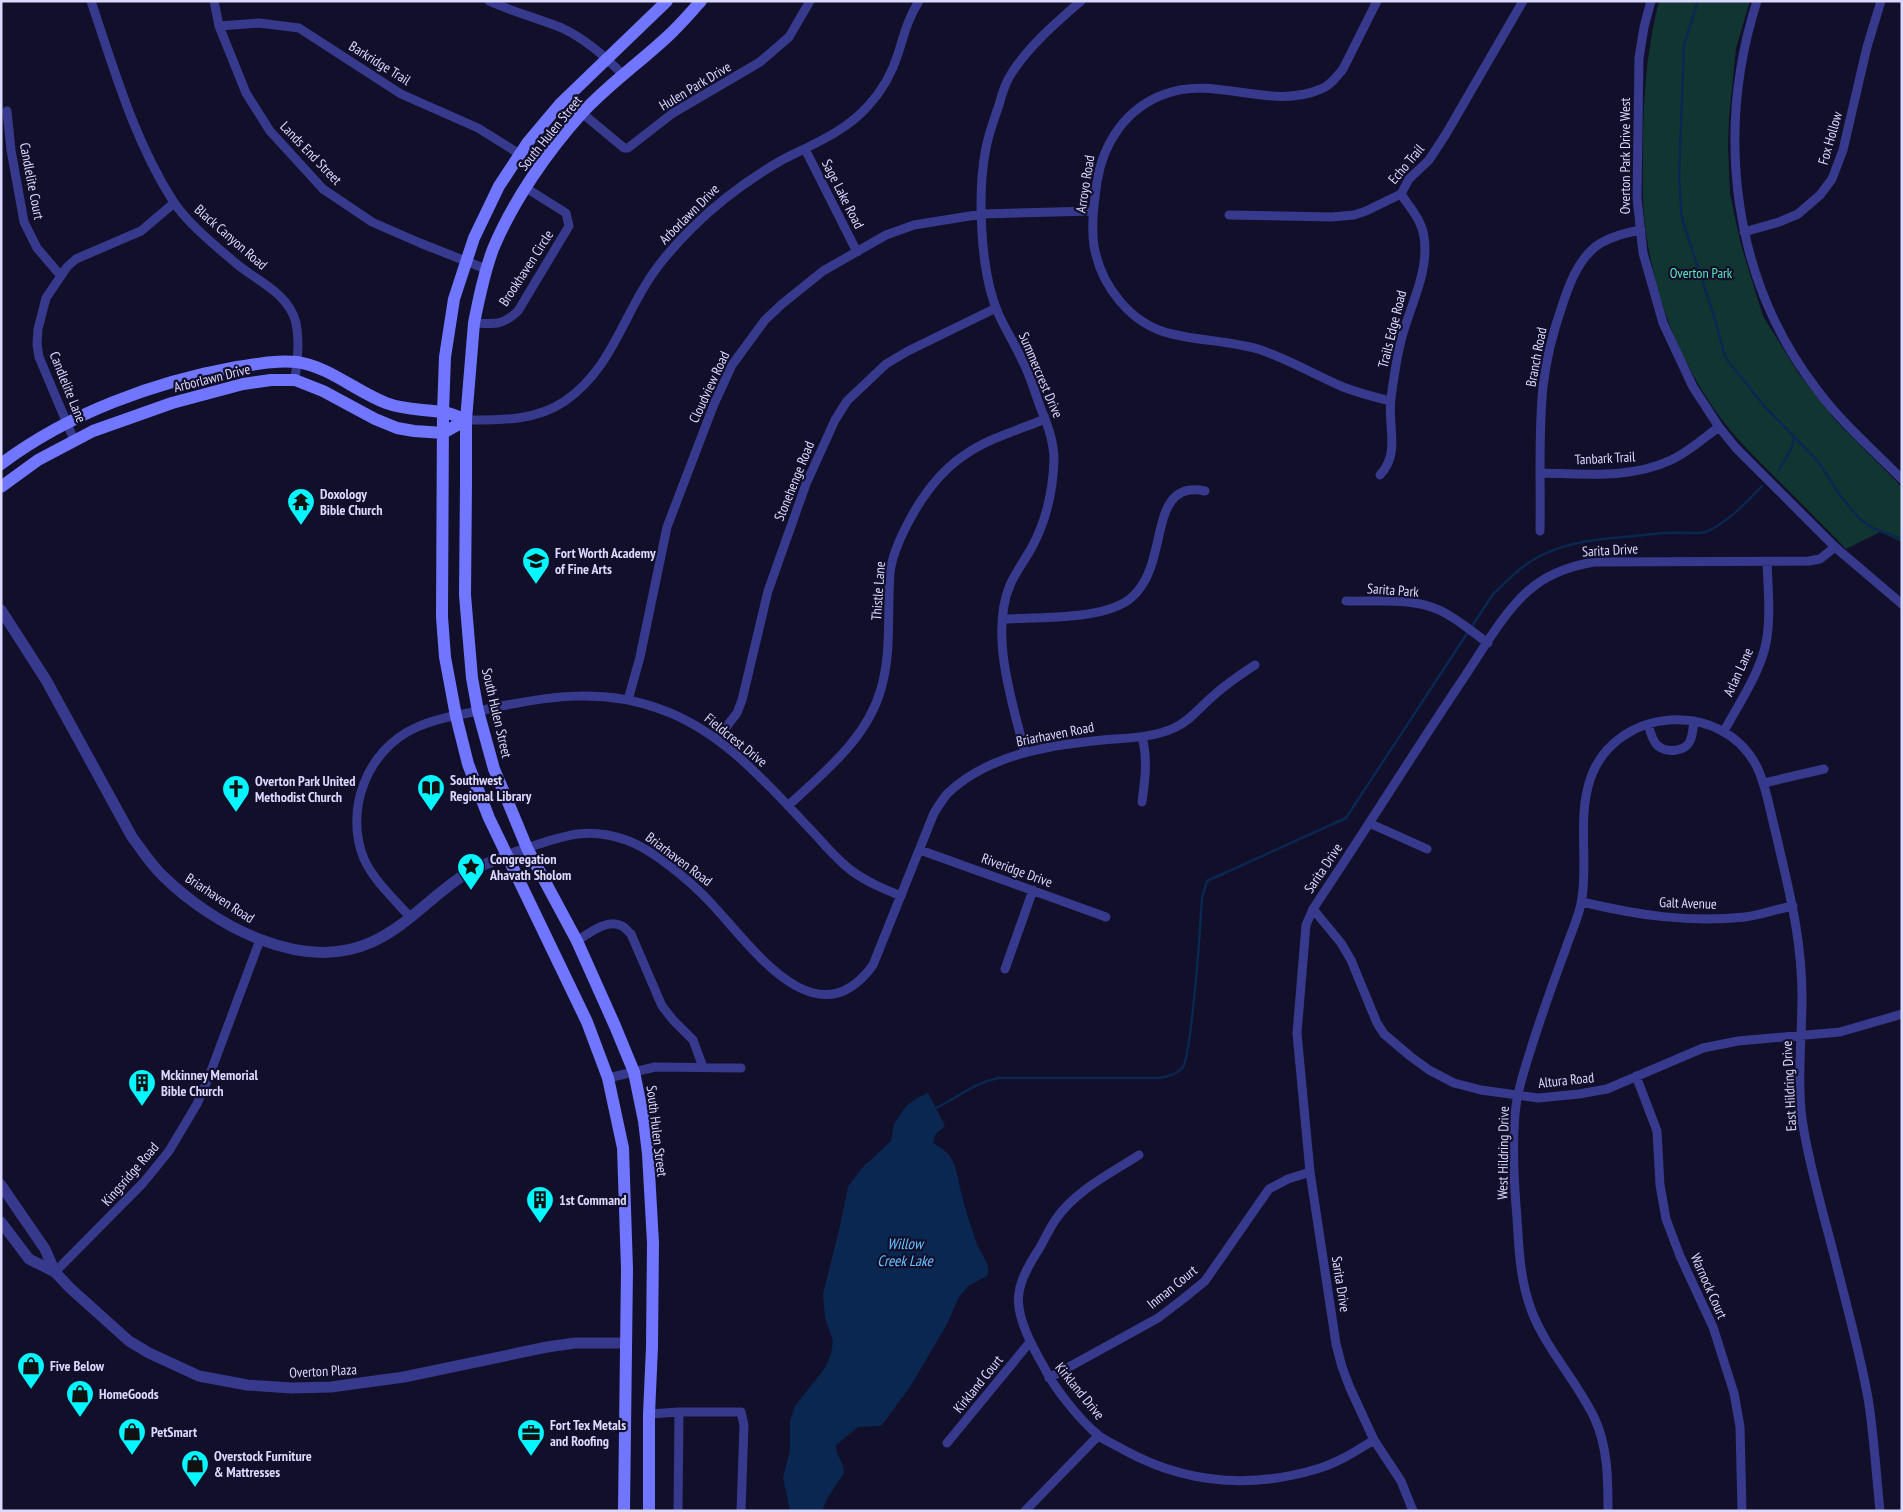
<svg xmlns="http://www.w3.org/2000/svg" width="1903" height="1512" font-family="'PT Sans Narrow',sans-serif">
	<style>
		.green { fill: #113632 }
		.water { fill: #092750 }
		.lines { fill: none; stroke-linecap: round; stroke-linejoin: round }
		.stream { stroke: #092750; stroke-width: 2.5 }
		.minor { stroke: #37398d; stroke-width: 9 }
		.tertiary { stroke: #37398d; stroke-width: 11 }
		.secondary { stroke: #7076ff; stroke-width: 12 }
		.labels { text-anchor: middle; stroke-width: 4.5; stroke-linejoin: round; paint-order: stroke }
		.street-label { font-size: 14px; fill: #dbd9ff; stroke: #120f2b }
		.park-label { font-size: 14px; fill: #5be9bc; stroke: #120f2b }
		.poi-label { font-size: 14px; font-weight: bold; fill: #dbd9ff; stroke: #120f2b; text-anchor: start }
		.water-label { font-size: 15px; font-style: italic; fill: #67c2ff; stroke: #120f2b }
	</style>
	<rect width="100%" height="100%" fill="#120f2b"/>
	<path class="green" d="M1659,1H1750L1736,48L1729,118L1728,146L1730,193L1734,213L1741,245L1763,316L1799,374L1837,422L1902,487V542L1880,532L1846,549C1823,525 1799,501 1775,477C1757,459 1738,441 1723,421C1678,361 1651,290 1644,215C1642,190 1643,165 1643,140C1644,90 1647,49 1659,1Z"/>
	<path class="water" d="M928,1093L945,1126L935,1135L933,1143C940,1147 947,1151 951,1158C957,1168 958,1180 961,1192C965,1209 971,1227 977,1244C981,1254 992,1266 987,1276L968,1286L959,1297L947,1324L910,1387L881,1426L858,1427L836,1445C835,1456 845,1463 844,1473L828,1497L822,1511H790L783,1478L790,1450V1421L795,1406L825,1368L831,1354L833,1341L825,1318L823,1294L839,1230L848,1187L862,1168L891,1141L894,1124L906,1106L917,1098Z"/>
	<g class="lines">
		<path class="stream" d="M1698,1L1684,45L1679,178L1682,219L1715,319L1725,357L1765,407L1817,460L1842,498L1859,518L1872,528L1902,539
			M1779,470L1792,447L1794,437
			M934,1109C956,1099 973,1083 998,1078H1159C1168,1076 1177,1075 1183,1067C1187,1060 1187,1049 1189,1041C1196,994 1199,945 1202,898L1207,881L1346,818L1493,594C1507,581 1522,565 1540,556C1577,537 1623,538 1664,533C1674,532 1699,534 1706,532C1728,522 1746,503 1762,486"/>
		<path class="minor" d="M91,1C114,69 134,140 173,201C187,223 218,248 238,265C259,282 289,294 296,323C300,342 297,361 295,380
			M214,1L219,26L246,93L270,131L323,189L372,222L420,243L486,269
			M489,1C513,12 538,18 562,28C585,39 605,56 623,75
			M1377,1L1343,69C1337,76 1330,86 1321,89C1270,111 1216,75 1165,94C1126,108 1103,143 1097,182C1094,203 1091,225 1094,246C1101,286 1131,325 1172,334C1201,341 1232,341 1261,350C1290,360 1315,375 1343,387C1359,393 1374,397 1390,401
			M1651,1L1644,27L1639,58L1637,198L1643,253L1663,323L1693,387L1719,427L1736,448L1835,547L1902,604
			M1757,1C1715,133 1732,280 1818,391C1842,423 1873,450 1902,479
			M219,26L259,23L299,28L401,94L478,128L539,166
			M7,111L11,150L24,222L37,248L61,276
			M582,113L624,148H628L673,113L760,62L789,37L810,1
			M805,149L857,252
			M1229,215L1332,217L1354,215L1366,211L1401,194L1409,179L1429,160L1446,134L1523,1
			M1744,232L1779,222L1798,214L1820,195L1832,179L1843,150L1867,47L1881,1
			M474,323C494,324 502,326 518,311L569,226L566,213L526,188
			M466,420C500,420 536,421 565,401C608,371 620,326 646,284C658,264 675,245 692,228C718,202 749,179 782,160C813,144 845,132 868,106C882,91 892,73 898,54C904,35 908,18 919,1
			M74,440L39,357L37,344L38,329L46,298L67,267L76,259L141,231L174,203
			M1541,473C1584,474 1631,479 1671,460C1687,453 1705,437 1719,427
			M1380,475C1401,453 1387,425 1391,398C1394,376 1397,352 1404,330C1413,300 1429,269 1424,237C1422,220 1410,208 1401,194
			M1540,531C1541,484 1538,435 1543,387C1546,360 1553,332 1562,306C1569,285 1577,262 1595,247C1608,237 1624,233 1641,230
			M1346,601C1376,602 1411,597 1439,610C1457,618 1472,632 1488,643
			M1003,619C1038,617 1098,620 1127,601C1143,590 1151,570 1155,552C1163,523 1164,482 1205,491
			M628,700L640,657L667,527L714,404L732,365L765,320L782,304L823,271L886,235L914,225L982,214L1093,211
			M1648,724C1650,731 1652,741 1658,746C1667,753 1685,752 1690,741C1693,735 1693,727 1694,721
			M1724,731C1738,705 1760,673 1766,643C1771,617 1768,589 1767,562
			M1142,737C1148,759 1145,780 1142,802
			M717,739L737,713L742,700L768,591L806,484L835,420L847,401L886,364L908,351L996,308
			M1025,753C1013,704 989,635 1010,585C1016,571 1025,560 1032,547C1046,521 1053,489 1054,460C1054,442 1048,425 1041,409C1035,393 1030,375 1022,360C1015,344 1005,329 998,313C980,271 977,192 986,148C989,133 994,119 999,105C1002,93 1006,81 1013,71C1031,44 1057,22 1081,1
			M1764,783L1824,769
			M788,806C824,772 867,739 881,689C892,651 887,612 890,573C892,555 900,538 908,523C922,496 940,471 966,454C989,438 1019,430 1045,419
			M1369,823L1427,849
			M527,848C564,836 587,826 626,840C652,849 689,880 708,900C749,942 815,1045 873,965L934,813C938,807 942,800 947,794C987,755 1049,745 1103,740C1127,738 1152,738 1174,728C1189,722 1200,707 1212,697C1226,684 1240,675 1255,665
			M920,850L1106,917
			M1582,902C1637,915 1688,923 1745,917C1761,915 1777,909 1793,906
			M1313,909L1341,943L1351,960L1377,1023L1384,1034L1410,1056L1429,1070L1454,1083L1481,1090L1538,1098L1579,1094L1607,1089L1703,1048L1738,1041L1840,1032L1902,1014
			M411,918C395,900 374,881 364,859C344,810 367,750 415,728C438,717 467,714 492,708C549,696 603,688 660,709C723,731 767,784 812,831C825,845 837,860 852,871C867,882 884,889 901,896
			M577,941C588,934 607,918 622,926C625,927 628,932 631,934L662,1006L673,1020L693,1040L703,1067
			M1005,969L1033,890
			M1636,1076L1657,1131L1660,1185L1666,1219L1680,1256L1713,1327L1734,1393L1740,1427L1742,1511
			M608,1078L655,1067L741,1068
			M1139,1155C1111,1173 1075,1191 1056,1219C1049,1229 1045,1239 1039,1249C1031,1262 1021,1277 1019,1293C1015,1316 1033,1348 1044,1367C1054,1388 1080,1420 1098,1435C1105,1441 1116,1445 1124,1450C1186,1484 1250,1489 1317,1469C1338,1463 1356,1451 1374,1440
			M55,1272L143,1183L169,1151L197,1104L208,1079L260,940
			M1049,1378L1158,1318L1183,1299L1205,1281L1269,1189L1288,1179L1310,1172
			M649,1414L679,1412H741L744,1425L741,1511
			M947,1443L1030,1342
			M678,1511L679,1412
			M1025,1511L1098,1436
			M1413,1511L1401,1481L1374,1440L1350,1388L1342,1367L1336,1344L1310,1172L1297,1033L1306,925L1313,909C1363,834 1411,757 1461,682C1480,654 1503,613 1528,591C1547,574 1570,566 1594,562L1809,561L1820,559L1835,547
			M1608,1511C1608,1478 1608,1447 1594,1417C1576,1380 1547,1350 1532,1312C1520,1281 1519,1251 1517,1218C1514,1184 1512,1148 1515,1114C1517,1093 1523,1074 1529,1055C1540,1019 1553,983 1566,948C1571,932 1580,915 1582,898C1588,859 1577,815 1591,777C1617,706 1723,699 1757,767C1767,788 1770,812 1776,834C1789,891 1802,938 1802,997C1802,1037 1797,1079 1802,1119C1809,1167 1824,1215 1836,1263C1847,1307 1860,1353 1868,1398C1874,1435 1876,1473 1880,1511"/>
		<path class="tertiary" d="M1,610L46,680L132,837C142,850 151,865 163,876C213,925 302,974 372,942C405,927 428,900 458,879C478,864 504,858 527,848
			M1,1185L45,1249L55,1272L70,1288L129,1341L149,1353L199,1376L247,1385L292,1388L331,1387L404,1377L547,1347L575,1343H625
			M1,1222L29,1259L55,1272"/>
		<path class="secondary" d="M1,464C69,413 154,382 237,367C257,364 276,360 297,362C330,367 355,391 386,403C404,410 422,409 441,412C450,412 458,417 466,420
			M1,487L38,460L93,431L172,403L243,384L271,380H295L323,391L375,419L397,428L414,431L443,433L466,420
			M624,1511L627,1269L623,1148L608,1078L587,1022L489,818L468,764L456,716L445,657L442,617L443,412L445,357L454,299L474,238L499,186L528,142L560,104L667,1
			M649,1511V1414L652,1347L653,1243L648,1154L644,1121L634,1072L615,1026L577,941L527,848L508,802L494,769L478,711L472,678L465,595L466,483V420L474,323C479,298 484,273 493,249C513,201 547,152 582,113C608,85 639,63 667,37C679,26 690,13 701,1"/>
	</g>
	<defs>
		<symbol id="temple-pin" viewBox="-11 -11 22 30"><path d="M0 17L-7.5 6A9.5 9.5 0 1 1 7.5 6Z" fill="#05f6ff" stroke="#120f2b"/><path d="M0-6L5-2H3V0L6.5 2.5H4V6H1.5V3h-3V6H-4V2.5H-6.5L-3 0V-2H-5Z" fill="#111"/></symbol>
		<symbol id="school-pin" viewBox="-11 -11 22 30"><path d="M0 17L-7.5 6A9.5 9.5 0 1 1 7.5 6Z" fill="#05f6ff" stroke="#120f2b"/><path d="M0-5L7-2L0 1L-7-2ZM-4 1L0 2.5L4 1V4Q0 6-4 4Z" fill="#111"/></symbol>
		<symbol id="library-pin" viewBox="-11 -11 22 30"><path d="M0 17L-7.5 6A9.5 9.5 0 1 1 7.5 6Z" fill="#05f6ff" stroke="#120f2b"/><path d="M-6-4Q-3-5.5-.7-3.5V5Q-3 3-6 4ZM6-4Q3-5.5 .7-3.5V5Q3 3 6 4Z" fill="#111"/></symbol>
		<symbol id="church-pin" viewBox="-11 -11 22 30"><path d="M0 17L-7.5 6A9.5 9.5 0 1 1 7.5 6Z" fill="#05f6ff" stroke="#120f2b"/><path d="M-1.2-6h2.4v3.5h3.3v2.4h-3.3V6h-2.4V-.1h-3.3v-2.4h3.3Z" fill="#111"/></symbol>
		<symbol id="sight-pin" viewBox="-11 -11 22 30"><path d="M0 17L-7.5 6A9.5 9.5 0 1 1 7.5 6Z" fill="#05f6ff" stroke="#120f2b"/><path d="M0-6L1.8-2.2L6-1.7L2.9 1.2L3.7 5.4L0 3.3L-3.7 5.4L-2.9 1.2L-6-1.7L-1.8-2.2Z" fill="#111"/></symbol>
		<symbol id="building-pin" viewBox="-11 -11 22 30"><path d="M0 17L-7.5 6A9.5 9.5 0 1 1 7.5 6Z" fill="#05f6ff" stroke="#120f2b"/><path d="M-4-6H4V6H1V3H-1V6H-4ZM-2.5-4.3h1.7v1.8h-1.7ZM.8-4.3h1.7v1.8H.8ZM-2.5-1h1.7V.8h-1.7ZM.8-1h1.7V.8H.8Z" fill="#111"/></symbol>
		<symbol id="shop-pin" viewBox="-11 -11 22 30"><path d="M0 17L-7.5 6A9.5 9.5 0 1 1 7.5 6Z" fill="#05f6ff" stroke="#120f2b"/><path d="M-5-2.5h2.3a2.7 3.5 0 0 1 5.4 0H5L5.5 6h-11ZM-1.5-2.5h3a1.5 2.3 0 0 0-3 0Z" fill="#111"/></symbol>
		<symbol id="office-pin" viewBox="-11 -11 22 30"><path d="M0 17L-7.5 6A9.5 9.5 0 1 1 7.5 6Z" fill="#05f6ff" stroke="#120f2b"/><path d="M-6-3h4V-5.5h4V-3h4V5H-6ZM-1-4.5V-3h2v-1.5ZM-6 0V1H6V0Z" fill="#111"/></symbol>
	</defs>
	<g fill-rule="evenodd">
		<use href="#temple-pin" x="285" y="486" width="32" height="43"/>
		<use href="#school-pin" x="520" y="545" width="32" height="43"/>
		<use href="#library-pin" x="415" y="772" width="32" height="43"/>
		<use href="#church-pin" x="220" y="773" width="32" height="43"/>
		<use href="#sight-pin" x="455" y="851" width="32" height="43"/>
		<use href="#building-pin" x="126" y="1067" width="32" height="43"/>
		<use href="#building-pin" x="524" y="1184" width="32" height="43"/>
		<use href="#shop-pin" x="15" y="1350" width="32" height="43"/>
		<use href="#shop-pin" x="64" y="1378" width="32" height="43"/>
		<use href="#shop-pin" x="116" y="1416" width="32" height="43"/>
		<use href="#office-pin" x="515" y="1417" width="32" height="43"/>
		<use href="#shop-pin" x="179" y="1448" width="32" height="43"/>
	</g>
	<g class="labels">
		<g class="street-label">
			<text transform="translate(380 63) rotate(32)" y="5">Barkridge Trail</text>
			<text transform="translate(695 86) rotate(-31)" y="5">Hulen Park Drive</text>
			<text transform="translate(550 133) rotate(-51)" y="5">South Hulen Street</text>
			<text transform="translate(1830 138) rotate(-74)" y="5">Fox Hollow</text>
			<text transform="translate(311 153) rotate(46)" y="5">Lands End Street</text>
			<text transform="translate(1625 156) rotate(-90)" y="5">Overton Park Drive West</text>
			<text transform="translate(1406 164) rotate(-50)" y="5">Echo Trail</text>
			<text transform="translate(32 181) rotate(79)" y="5">Candlelite Court</text>
			<text transform="translate(1085 184) rotate(-81)" y="5">Arroyo Road</text>
			<text transform="translate(843 194) rotate(63)" y="5">Sage Lake Road</text>
			<text transform="translate(689 214) rotate(-45)" y="5">Arborlawn Drive</text>
			<text transform="translate(231 237) rotate(41)" y="5">Black Canyon Road</text>
			<text transform="translate(526 268) rotate(-57)" y="5">Brookhaven Circle</text>
			<text transform="translate(1392 329) rotate(-76)" y="5">Trails Edge Road</text>
			<text transform="translate(1536 357) rotate(-79)" y="5">Branch Road</text>
			<text transform="translate(1041 375) rotate(67)" y="5">Summercrest Drive</text>
			<text transform="translate(212 378) rotate(-14)" y="5">Arborlawn Drive</text>
			<text transform="translate(68 387) rotate(68)" y="5">Candlelite Lane</text>
			<text transform="translate(709 387) rotate(-65)" y="5">Cloudview Road</text>
			<text transform="translate(1605 458) rotate(-3)" y="5">Tanbark Trail</text>
			<text transform="translate(794 481) rotate(-68)" y="5">Stonehenge Road</text>
			<text transform="translate(1610 550) rotate(-3)" y="5">Sarita Drive</text>
			<text transform="translate(1393 590) rotate(4)" y="5">Sarita Park</text>
			<text transform="translate(878 591) rotate(-86)" y="5">Thistle Lane</text>
			<text transform="translate(1738 672) rotate(-65)" y="5">Arlan Lane</text>
			<text transform="translate(497 713) rotate(77)" y="5">South Hulen Street</text>
			<text transform="translate(1055 734) rotate(-11)" y="5">Briarhaven Road</text>
			<text transform="translate(736 740) rotate(39)" y="5">Fieldcrest Drive</text>
			<text transform="translate(679 859) rotate(37)" y="5">Briarhaven Road</text>
			<text transform="translate(1323 868) rotate(-56)" y="5">Sarita Drive</text>
			<text transform="translate(1017 870) rotate(20)" y="5">Riveridge Drive</text>
			<text transform="translate(220 898) rotate(33)" y="5">Briarhaven Road</text>
			<text transform="translate(1688 903) rotate(2)" y="5">Galt Avenue</text>
			<text transform="translate(1566 1080) rotate(-6)" y="5">Altura Road</text>
			<text transform="translate(1789 1086) rotate(-93)" y="5">East Hildring Drive</text>
			<text transform="translate(657 1131) rotate(83)" y="5">South Hulen Street</text>
			<text transform="translate(1503 1153) rotate(-89)" y="5">West Hildring Drive</text>
			<text transform="translate(130 1174) rotate(-49)" y="5">Kingsridge Road</text>
			<text transform="translate(1341 1284) rotate(81)" y="5">Sarita Drive</text>
			<text transform="translate(1709 1286) rotate(66)" y="5">Warnock Court</text>
			<text transform="translate(1172 1287) rotate(-39)" y="5">Inman Court</text>
			<text transform="translate(323 1371) rotate(-3)" y="5">Overton Plaza</text>
			<text transform="translate(978 1384) rotate(-51)" y="5">Kirkland Court</text>
			<text transform="translate(1080 1391) rotate(51)" y="5">Kirkland Drive</text>
		</g>
		<g class="park-label">
			<text x="1701" y="278">Overton Park</text>
		</g>
		<g class="poi-label">
			<text x="320" y="499">Doxology<tspan x="320" dy="16">Bible Church</tspan></text>
			<text x="555" y="558">Fort Worth Academy<tspan x="555" dy="16">of Fine Arts</tspan></text>
			<text x="450" y="785">Southwest<tspan x="450" dy="16">Regional Library</tspan></text>
			<text x="255" y="786">Overton Park United<tspan x="255" dy="16">Methodist Church</tspan></text>
			<text x="490" y="864">Congregation<tspan x="490" dy="16">Ahavath Sholom</tspan></text>
			<text x="161" y="1080">Mckinney Memorial<tspan x="161" dy="16">Bible Church</tspan></text>
			<text x="559" y="1205">1st Command</text>
			<text x="50" y="1371">Five Below</text>
			<text x="99" y="1399">HomeGoods</text>
			<text x="550" y="1430">Fort Tex Metals<tspan x="550" dy="16">and Roofing</tspan></text>
			<text x="151" y="1437">PetSmart</text>
			<text x="214" y="1461">Overstock Furniture<tspan x="214" dy="16">&amp; Mattresses</tspan></text>
		</g>
		<g class="water-label">
			<text x="905" y="1249">Willow<tspan x="905" dy="17">Creek Lake</tspan></text>
		</g>
	</g>
	<rect width="1903" height="1512" fill="none" stroke="#dbd9ff" stroke-width="5"/>
</svg>
